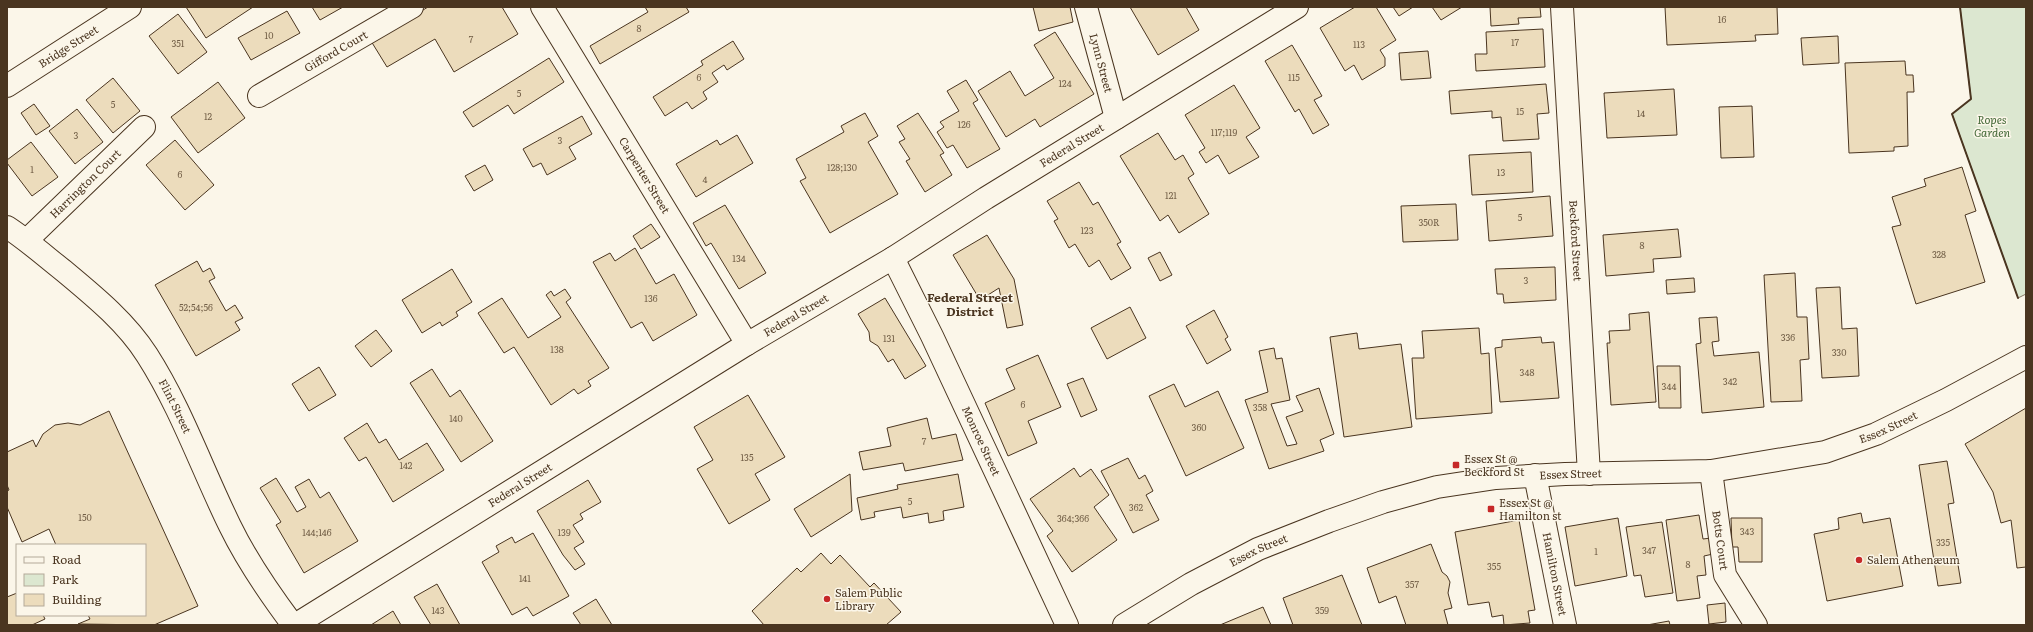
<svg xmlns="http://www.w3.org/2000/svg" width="2033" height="632" font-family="Literata,serif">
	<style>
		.green { fill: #dce7d0; stroke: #887966 }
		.building { fill: #ecdcbc; stroke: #4a3520 }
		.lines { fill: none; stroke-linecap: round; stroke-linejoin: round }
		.street-casing { stroke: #4a3520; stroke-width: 24 }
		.secondary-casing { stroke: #4a3520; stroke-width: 24 }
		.primary-casing { stroke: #4a3520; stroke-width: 24 }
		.street { stroke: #fbf6e9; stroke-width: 22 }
		.secondary { stroke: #fbf6e9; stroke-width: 22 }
		.primary { stroke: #fbf6e9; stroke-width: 22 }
		.wall { stroke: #4a3520; stroke-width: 2 }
		.poi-dot { fill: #c62828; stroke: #fbf6e9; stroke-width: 1.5 }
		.labels { text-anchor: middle; stroke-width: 3; stroke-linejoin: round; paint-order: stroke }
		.number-label { font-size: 9px; fill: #725f47 }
		.street-label { font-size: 11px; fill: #4a3520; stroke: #fbf6e9 }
		.park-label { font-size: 11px; font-style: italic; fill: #436837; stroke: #fbf6e9 }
		.poi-label { font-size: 11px; fill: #4a3520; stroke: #fbf6e9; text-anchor: start }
		.neighbourhood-label { font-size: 12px; font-weight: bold; fill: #4a3520; stroke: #fbf6e9 }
	</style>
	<rect width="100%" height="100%" fill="#fbf6e9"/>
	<path class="green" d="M1960,7H2026V294L2018,298L1952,114L1971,99Z"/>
	<path class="building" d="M186,7H253L206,38Z
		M312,7H343L320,20Z
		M428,7H502L518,34L454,72L435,39L387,67L371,41Z
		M645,7H686L689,12L600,64L590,46L648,12Z
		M1033,7H1070L1073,22L1039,31Z
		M1130,7H1186L1199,30L1158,55Z
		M1355,7H1376L1396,40L1380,50L1385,58V66L1362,80L1354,65L1345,71L1320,28Z
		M1393,7H1413L1399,16Z
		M1432,7H1462L1441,20Z
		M1490,7H1540L1541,17L1518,18L1519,24L1491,26Z
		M1665,7H1777L1778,34L1755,35L1756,41L1667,45Z
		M287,11L300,33L251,60L238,38Z
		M178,14L207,52L178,74L149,36Z
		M1543,29L1545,67L1476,71L1475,54H1487L1486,32Z
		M1055,32L1094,94L1040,127L1035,119L1006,137L978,91L1010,71L1025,96L1054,78L1034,45Z
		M1838,36L1839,63L1803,65L1801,38Z
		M733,41L744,59L727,70L724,65L712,73L718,82L703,92L707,99L692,109L687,102L665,116L653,97L703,65L701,61Z
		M1292,45L1322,96L1314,100L1329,125L1313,134L1299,109L1295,112L1265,61Z
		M1428,51L1431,78L1401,80L1399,53Z
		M549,58L564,82L514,114L508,105L473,127L463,112Z
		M1905,61L1906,75H1913L1914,92H1907L1908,146L1894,147V151L1849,153L1845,63Z
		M113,78L140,111L113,133L86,100Z
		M966,80L978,100L973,103L1000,149L967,168L953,145L947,148L937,132L944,127L940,122L959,111L947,91Z
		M218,82L245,118L198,153L171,117Z
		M1546,84L1549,113L1537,114L1539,139L1503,141L1501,117L1492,118V111L1451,114L1449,91Z
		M1234,85L1260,128L1246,137L1259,157L1229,174L1218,155L1206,163L1199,152L1205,148L1185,115Z
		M1674,89L1677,135L1607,138L1604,93Z
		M34,104L50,126L36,135L21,113Z
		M1752,106L1754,157L1721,158L1719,107Z
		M77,109L103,142L75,164L49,131Z
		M865,113L878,136L868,142L898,194L830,233L800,181L806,178L796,159L844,132L841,126Z
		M918,113L944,153L940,155L952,175L925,192L906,161L910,159L899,142L905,139L897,126Z
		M582,116L592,134L569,147L576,159L547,175L541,163L533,167L523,149Z
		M1158,133L1175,160L1183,155L1194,174L1188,178L1209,214L1179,233L1168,215L1160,221L1120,156Z
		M737,135L753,163L696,197L676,164L717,140L720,145Z
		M175,140L214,185L185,210L146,165Z
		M31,142L58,177L32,196L7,163V160Z
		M1531,152L1533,192L1472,195L1469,155Z
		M485,165L493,180L474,191L465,176Z
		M1962,167L1976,211L1965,215L1985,282L1916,304L1892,227L1901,225L1892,197L1926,186L1924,179Z
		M1079,182L1093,205L1098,202L1121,242L1117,244L1131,268L1111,280L1099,260L1089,267L1075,244L1069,248L1054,221L1058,219L1047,201Z
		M1550,196L1553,236L1489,241L1486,201Z
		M1456,204L1458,240L1403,242L1401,206Z
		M725,205L766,273L739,289L711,243L706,246L693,223Z
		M651,224L660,237L641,249L633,236Z
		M1678,229L1681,257L1653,259L1654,272L1606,276L1603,235Z
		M987,235L1014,279L1023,325L1007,328L999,288L980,300L953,255Z
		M635,248L656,284L674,274L697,315L653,341L642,322L631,328L593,262L610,253L615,261Z
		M1160,252L1172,275L1160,281L1148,258Z
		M197,261L203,272L210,268L215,278L209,281L226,311L235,305L243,318L235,322L240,330L196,356L155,285Z
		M1555,267L1556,300L1504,303L1503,294H1497L1495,269Z
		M452,269L472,302L456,312L458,316L442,326L440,322L422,333L402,300Z
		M1795,273L1797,317H1807L1809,359L1800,360L1802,401L1771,402L1764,275Z
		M1694,278L1695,292L1667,294L1666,280Z
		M1840,287L1842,329L1857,328L1859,376L1822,378L1816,288Z
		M565,289L571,298L566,302L609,368L588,381L591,386L578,394L574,389L551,405L514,347L504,353L478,313L502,298L528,338L561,317L546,295L551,291L554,296Z
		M885,298L926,366L905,379L893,359L888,362L878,346L870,341L869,332L858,314Z
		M1130,307L1146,338L1107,359L1091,328Z
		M1214,310L1228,337L1225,339L1231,350L1207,364L1186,326Z
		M1649,312L1656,402L1611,405L1607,343H1610L1609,331L1630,330L1629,314Z
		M1717,317L1719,341L1712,342L1714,356L1759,352L1764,407L1702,413L1696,344L1701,343L1699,318Z
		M1479,328L1481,354L1489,353L1492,413L1416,419L1412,358H1424L1422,331Z
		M376,330L392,351L371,367L355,346Z
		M1357,333L1359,349L1401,344L1412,427L1344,437L1330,337Z
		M1541,337L1542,343L1554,342L1559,398L1500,402L1495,348L1502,347V340Z
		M1274,348L1276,359L1282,358L1290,400L1271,404L1287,446L1297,444L1286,417L1303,411L1296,396L1319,388L1334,434L1320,440L1324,451L1269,469L1245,400L1268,392L1259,351Z
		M1038,355L1061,407L1028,421L1037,443L1008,456L985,403L1015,389L1006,369Z
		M1657,366H1680L1681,408H1659Z
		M319,367L336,395L309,411L292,384Z
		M432,369L450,397L460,390L493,441L461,462L410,383Z
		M1083,378L1097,410L1081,417L1067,384Z
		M1174,384L1185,407L1218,391L1244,448L1186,476L1149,396Z
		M748,395L785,457L755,474L770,500L729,524L697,469L713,460L694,427Z
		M2026,408V567L2017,568L2011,520L2001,523L1993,492L1965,444Z
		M109,411L198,606L154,625L78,624L90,619L88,615H145V545H56L49,529L22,542L7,507V491L9,490L7,485V452L33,440L36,447L43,434L55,425L68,423L80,425Z
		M927,418L932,439L956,434L963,460L905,471L903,463L863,470L859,452L891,446L887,428Z
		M367,423L379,443L386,439L399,460L427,443L444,470L393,502L366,457L359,461L344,438Z
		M1128,458L1139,479L1145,475L1153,491L1146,495L1159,520L1133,533L1101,471Z
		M1947,461L1954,503L1948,504L1961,583L1938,586L1919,465Z
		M1074,468L1080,477L1091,469L1109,495L1094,507L1117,540L1072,572L1047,536L1053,531L1030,499Z
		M850,474L852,511L811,537L794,509Z
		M958,474L964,507L943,511L944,520L929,523L928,513L903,518L901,507L874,512L875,517L861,520L857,498L898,489L897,485Z
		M276,478L297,512L306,507L295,487L309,479L320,498L329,492L358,541L304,573L276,525L281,522L260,488Z
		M588,480L601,502L580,514L583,519L573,525L584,542L574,548L585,564L575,570L563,555L537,511Z
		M1861,513L1863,523L1890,518L1903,586L1827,601L1814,534L1839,529L1838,518Z
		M1699,515L1703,539L1711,538L1713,554L1704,556L1706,575L1697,576L1700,598L1677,601L1666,520Z
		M1618,518L1627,576L1575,586L1565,527Z
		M1731,518H1762V562H1739L1738,547H1732Z
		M1519,520L1535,610L1528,611L1530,623L1504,625L1503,615L1492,617L1489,602L1468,605L1455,532Z
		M1662,522L1673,593L1645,597L1641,575L1634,576L1626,527Z
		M533,533L569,596L533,616L527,607L512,615L482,562L499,552L496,546L512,537L515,543Z
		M1431,544L1442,572L1447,576L1450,582L1448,593L1452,608L1444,610L1448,625H1406L1396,596L1379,603L1367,568Z
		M821,553L831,564L840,555L870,587L874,583L901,612L886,625H764L752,611L797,568L801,572Z
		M1342,575L1362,625H1293L1283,598Z
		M437,584L460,625H431L414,597Z
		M17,593V615H43L45,619L32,625H7V597Z
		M596,599L612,625H581L573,613Z
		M1725,603L1726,622L1709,624L1707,605Z
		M1263,607L1271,625H1220Z
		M393,611L401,625H371Z
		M1669,621L1670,625H1647Z"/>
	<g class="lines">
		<defs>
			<g id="street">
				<path id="s1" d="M542,7L747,344"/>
				<path id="s2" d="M1086,7L1116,118"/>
				<path id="s3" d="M1562,7L1589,474"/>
				<path id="s4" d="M259,96L412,7"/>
				<path id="s5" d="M27,240L144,127"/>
				<path id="s6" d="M893,258L932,336L1067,625"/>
				<path id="s7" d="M1711,471L1725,575L1756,625"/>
				<path id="s8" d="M1535,475L1565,625"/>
				<path id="s9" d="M295,625L747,344L893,258L986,198L1297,7"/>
			</g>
			<g id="secondary">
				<path id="s10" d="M7,227C27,240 45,256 64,271C94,296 126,322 147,355C181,408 202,469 230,526C247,561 269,593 293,625"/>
			</g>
			<g id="primary">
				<path id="s11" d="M7,86L130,7"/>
				<path id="s12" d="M1124,625L1191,584L1258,549L1329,521L1383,502L1437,487L1496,478L1565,474L1711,471L1825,452L1876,434L1946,400L2026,357"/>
			</g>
		</defs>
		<use href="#street" class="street-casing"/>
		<use href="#secondary" class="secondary-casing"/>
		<use href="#primary" class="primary-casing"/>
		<use href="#street" class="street"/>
		<use href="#secondary" class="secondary"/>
		<use href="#primary" class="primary"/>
		<path class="wall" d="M1960,7L1971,99L1952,114L2018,298"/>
	</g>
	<g class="poi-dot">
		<rect x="1452" y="461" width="8" height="8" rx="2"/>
		<rect x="1487" y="505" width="8" height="8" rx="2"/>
		<circle cx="1859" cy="560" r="4"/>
		<circle cx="827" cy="599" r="4"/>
	</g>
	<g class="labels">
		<g class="number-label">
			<text x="1722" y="23">16</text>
			<text x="639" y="32">8</text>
			<text x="269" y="39">10</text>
			<text x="471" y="43">7</text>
			<text x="1515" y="46">17</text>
			<text x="178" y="47">351</text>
			<text x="1359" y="48">113</text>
			<text x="699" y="81">6</text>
			<text x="1294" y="81">115</text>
			<text x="1065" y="87">124</text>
			<text x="519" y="97">5</text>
			<text x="113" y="108">5</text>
			<text x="1520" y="115">15</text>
			<text x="1641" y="117">14</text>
			<text x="208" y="120">12</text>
			<text x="964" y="128">126</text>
			<text x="1224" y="136">117;119</text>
			<text x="76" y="139">3</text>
			<text x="560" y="144">3</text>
			<text x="842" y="171">128;130</text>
			<text x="32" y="173">1</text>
			<text x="1501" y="176">13</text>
			<text x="180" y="178">6</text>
			<text x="705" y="183">4</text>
			<text x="1171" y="199">121</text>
			<text x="1520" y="221">5</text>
			<text x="1429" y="226">350R</text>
			<text x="1087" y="234">123</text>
			<text x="1642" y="249">8</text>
			<text x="1939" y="258">328</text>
			<text x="739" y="262">134</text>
			<text x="1526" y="284">3</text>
			<text x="651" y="302">136</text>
			<text x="196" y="311">52;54;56</text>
			<text x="1788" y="341">336</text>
			<text x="889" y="342">131</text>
			<text x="557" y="353">138</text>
			<text x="1839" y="356">330</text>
			<text x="1527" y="376">348</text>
			<text x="1730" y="385">342</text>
			<text x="1669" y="390">344</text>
			<text x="1023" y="408">6</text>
			<text x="1260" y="411">358</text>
			<text x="456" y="422">140</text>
			<text x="1199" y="431">360</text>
			<text x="924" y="445">7</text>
			<text x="747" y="461">135</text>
			<text x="406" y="469">142</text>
			<text x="910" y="505">5</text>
			<text x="1136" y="511">362</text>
			<text x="85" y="521">150</text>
			<text x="1073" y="522">364;366</text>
			<text x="1747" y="535">343</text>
			<text x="317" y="536">144;146</text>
			<text x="564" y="536">139</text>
			<text x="1943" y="546">335</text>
			<text x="1649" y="554">347</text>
			<text x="1596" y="555">1</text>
			<text x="1688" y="568">8</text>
			<text x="1494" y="570">355</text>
			<text x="525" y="582">141</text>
			<text x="1412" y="588">357</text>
			<text x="438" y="614">143</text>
			<text x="1322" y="614">359</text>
		</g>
		<g class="street-label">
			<text dy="4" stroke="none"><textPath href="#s11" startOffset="73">Bridge Street</textPath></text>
			<text dy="4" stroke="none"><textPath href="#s4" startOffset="89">Gifford Court</textPath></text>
			<text dy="4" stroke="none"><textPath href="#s2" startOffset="58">Lynn Street</textPath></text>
			<text dy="4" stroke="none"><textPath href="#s9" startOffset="913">Federal Street</textPath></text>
			<text dy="4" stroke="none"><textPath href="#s1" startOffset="197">Carpenter Street</textPath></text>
			<text dy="4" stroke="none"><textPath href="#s5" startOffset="81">Harrington Court</textPath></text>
			<text dy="4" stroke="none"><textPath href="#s3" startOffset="234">Beckford Street</textPath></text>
			<text dy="4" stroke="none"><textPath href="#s9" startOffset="589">Federal Street</textPath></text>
			<text dy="4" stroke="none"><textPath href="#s10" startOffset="249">Flint Street</textPath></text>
			<text dy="4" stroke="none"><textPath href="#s12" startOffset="802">Essex Street</textPath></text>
			<text dy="4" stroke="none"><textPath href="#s6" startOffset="203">Monroe Street</textPath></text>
			<text dy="4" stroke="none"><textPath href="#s12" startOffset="478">Essex Street</textPath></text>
			<text dy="4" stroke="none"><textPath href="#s9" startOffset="265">Federal Street</textPath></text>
			<text dy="4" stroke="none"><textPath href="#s7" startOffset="70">Botts Court</textPath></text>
			<text dy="4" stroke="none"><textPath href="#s12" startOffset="154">Essex Street</textPath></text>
			<text dy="4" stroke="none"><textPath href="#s8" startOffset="101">Hamilton Street</textPath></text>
		</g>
		<g class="park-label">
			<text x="1992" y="124">Ropes<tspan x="1992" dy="13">Garden</tspan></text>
		</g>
		<g class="poi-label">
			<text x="1464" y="463">Essex St @<tspan x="1464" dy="13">Beckford St</tspan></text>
			<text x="1499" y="507">Essex St @<tspan x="1499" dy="13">Hamilton st</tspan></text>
			<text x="1867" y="564">Salem Athenæum</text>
			<text x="835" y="597">Salem Public<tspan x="835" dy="13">Library</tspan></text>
		</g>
		<g class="neighbourhood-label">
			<text x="970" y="302">Federal Street<tspan x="970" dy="14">District</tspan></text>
		</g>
	</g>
	<rect width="2033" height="632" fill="none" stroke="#4a3520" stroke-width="16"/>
	<rect x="16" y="544" width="130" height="72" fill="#fbf6e9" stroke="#b4a999"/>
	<rect x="24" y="557" width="20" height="6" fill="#fbf6e9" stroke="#b4a999"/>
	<text x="52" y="564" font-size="12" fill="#4a3520">Road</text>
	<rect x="24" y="574" width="20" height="12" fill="#dce7d0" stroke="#b4a999"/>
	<text x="52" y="584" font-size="12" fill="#4a3520">Park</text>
	<rect x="24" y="594" width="20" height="12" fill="#ecdcbc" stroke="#b4a999"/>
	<text x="52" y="604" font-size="12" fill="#4a3520">Building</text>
</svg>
